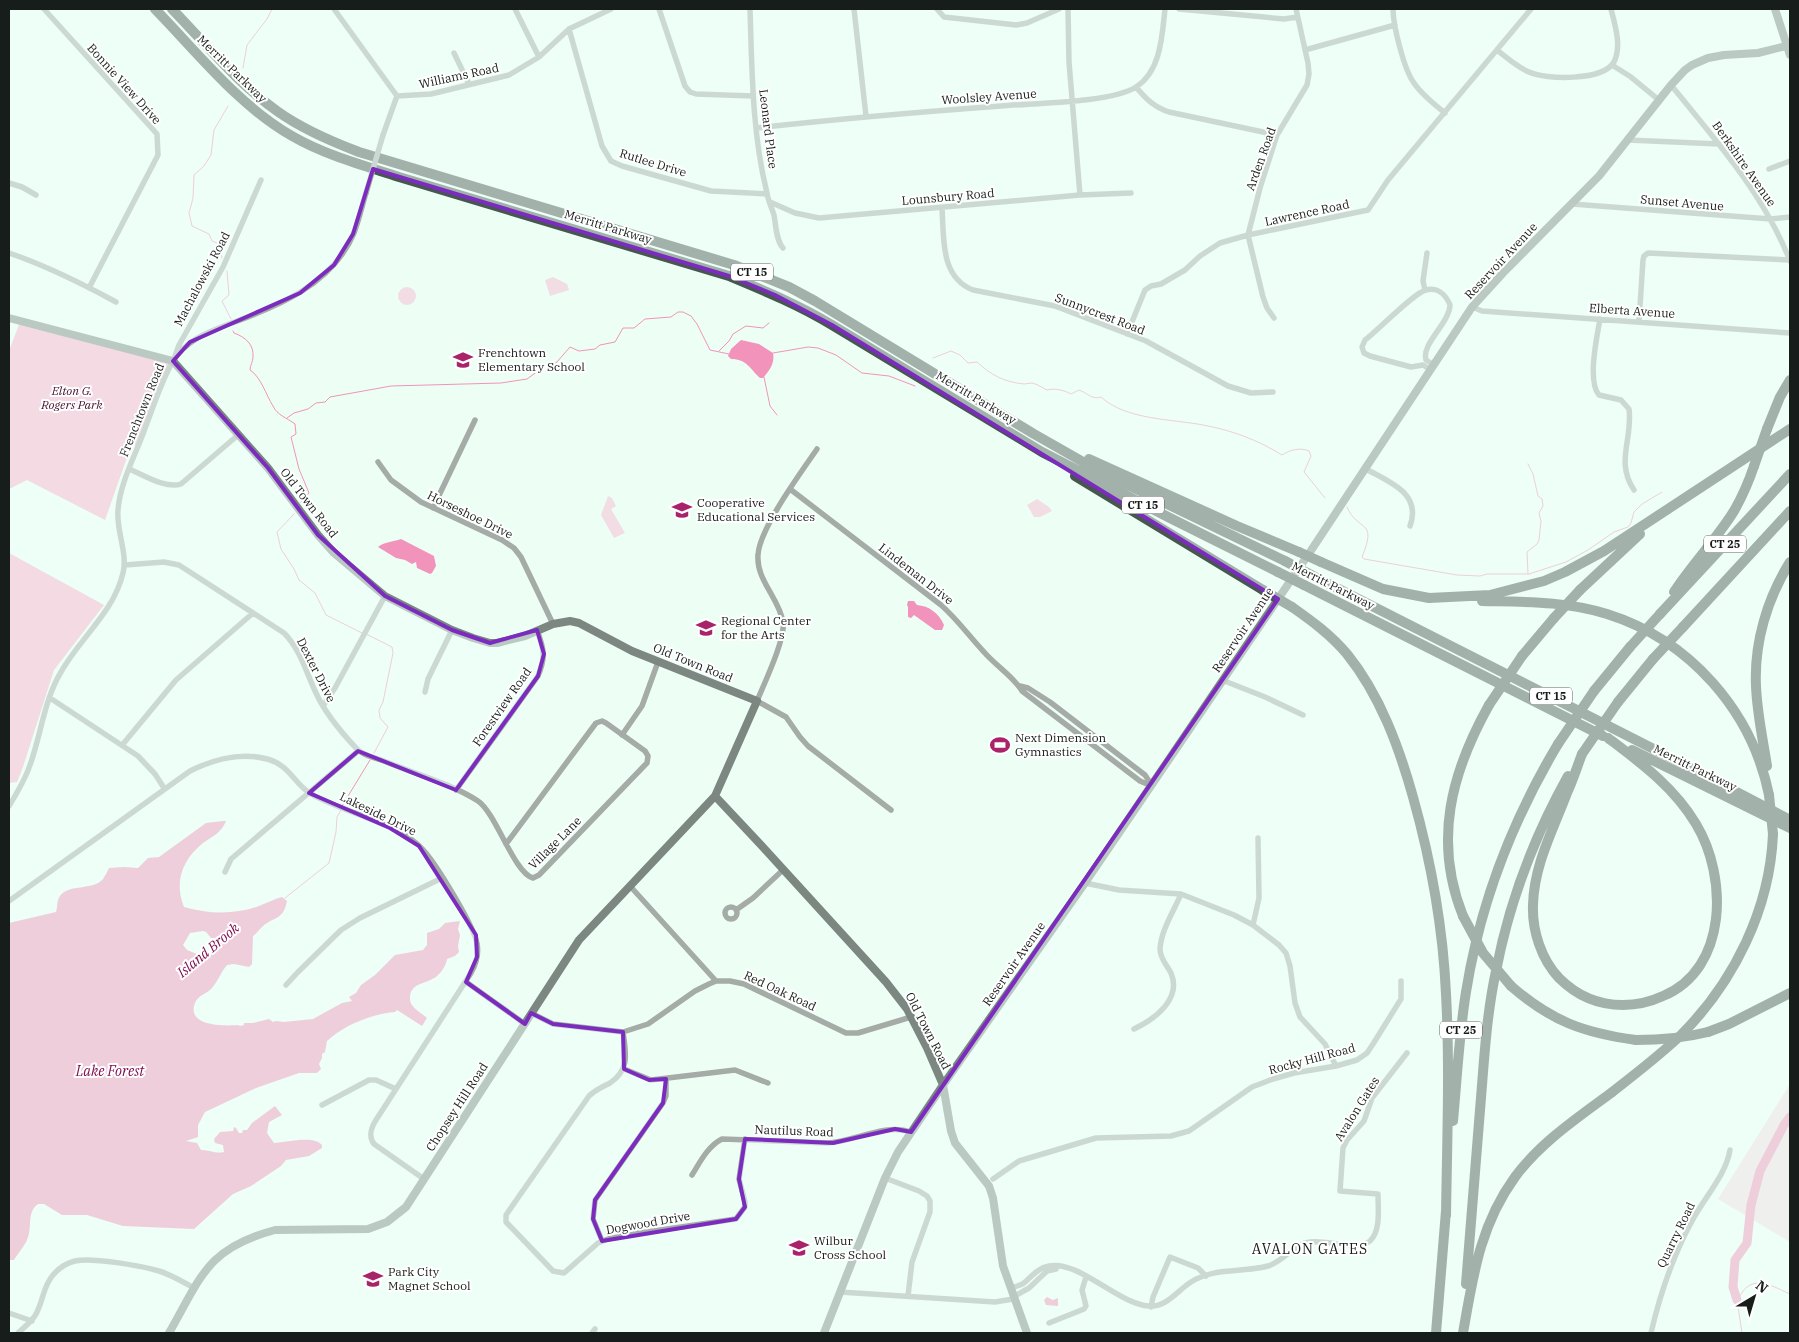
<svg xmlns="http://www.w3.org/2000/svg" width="1799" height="1342" font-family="'IBM Plex Serif',serif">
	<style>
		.green { fill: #f2dde5 }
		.forest { fill: #fbadcc }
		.water { fill: #f293bb; fill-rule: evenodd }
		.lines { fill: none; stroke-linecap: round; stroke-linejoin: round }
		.stream { stroke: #f293bb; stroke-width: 1 }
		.river { stroke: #f293bb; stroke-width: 9 }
		.street { stroke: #a5aca8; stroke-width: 5.5 }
		.secondary { stroke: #7c8781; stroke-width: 8 }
		.highway { stroke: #47564e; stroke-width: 10 }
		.street-bridge { stroke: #a5aca8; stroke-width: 5.5 }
		.highway-bridge { stroke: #47564e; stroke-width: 10 }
		.marked { fill: none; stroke: #7b2cbf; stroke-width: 4; stroke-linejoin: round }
		.labels { text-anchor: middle; stroke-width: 4; stroke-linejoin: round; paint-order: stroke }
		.shield { fill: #fff; stroke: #5d615f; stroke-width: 1 }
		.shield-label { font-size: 11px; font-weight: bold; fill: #171d1a }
		.street-label { font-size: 12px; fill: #171d1a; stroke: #fff }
		.poi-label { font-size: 12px; fill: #171d1a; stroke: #fff; text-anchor: start }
		.park-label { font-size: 12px; font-style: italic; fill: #490f2d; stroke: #fff }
		.water-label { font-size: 14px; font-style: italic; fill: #81104f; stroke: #fff }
		.neighbourhood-label { font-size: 14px; letter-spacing: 1px; fill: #171d1a; stroke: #fff }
	</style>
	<rect width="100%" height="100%" fill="#edfff5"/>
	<path class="green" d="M553,277L567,284L569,290L550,296L545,280Z
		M398 296a9 9 0 1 1 18 0a9 9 0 1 1-18 0Z
		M608,496L612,498L616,506L611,509L625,533L614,538L601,515Z
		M1037,499L1049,507L1052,511L1040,517H1034L1027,505Z
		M1790,1084V1242L1718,1199Z"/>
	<path class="forest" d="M20,322L171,361L137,445L131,446L105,520L27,480L9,489V351Z
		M9,553L104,605L54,670L23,767L17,782L9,783Z"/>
	<path class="water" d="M741,340L759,344L773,353C775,363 770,370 763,378H760C750,369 747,359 731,359L728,356L731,349Z
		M401,539L434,556L436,566L432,573L430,574L417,568L416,562L412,564L405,560L396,558L378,547C384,542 393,542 401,539Z
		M908,601H914L917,605C929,606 939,613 944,625L942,630H935L914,615L911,618L908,617V607L907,605Z
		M223,821H226C222,832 212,837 203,843C182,860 174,882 184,907C208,914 235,915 259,906C267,903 274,899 282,897L287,901C283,921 274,916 262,927C259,930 257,933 253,936L252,964L249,967L234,964L227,965C221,972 218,981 212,988C207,994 198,995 195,1003C186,1027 225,1026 238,1025L240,1026L244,1025V1023H253L269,1019L273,1022L276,1021L284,1022L313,1019L342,1003L352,1001L349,997L356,993L361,985L375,975L395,955L423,950L427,945V933L439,929L445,923L460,921L458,929L460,935L458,946L459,952L455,956L447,959C446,965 442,972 437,976C428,984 411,982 410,997C410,999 410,1003 412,1005C415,1010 423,1014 427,1018L422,1026L397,1010L395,1012C372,1014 344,1025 327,1041L325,1052L322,1054V1058L319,1064L321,1069L317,1073H299L256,1088L205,1112L198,1125V1137L186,1141L197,1143L201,1150C210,1150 216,1154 224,1152L223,1145L215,1143L214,1139L220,1132L233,1131L234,1127L236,1128L239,1133H242L243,1130H247L252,1123L275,1106L282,1115L269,1122L267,1133L274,1143C287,1142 314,1135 322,1145V1148L309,1156L286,1160L281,1166L251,1186L233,1194L194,1229L123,1226L87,1215H62L44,1204H38C26,1213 33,1227 27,1240C24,1247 18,1253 14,1260H9V923L56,912C57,909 57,904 58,900C64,882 92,892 103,879C105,876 107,872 109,868L124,867L138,868L148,858L159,857L206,823ZM203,931L206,932L211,938H216L219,942L218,947L219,950L215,951L210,955L202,956L187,950L183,945L190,933Z
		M1047,1297L1053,1300L1058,1298V1306L1046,1305L1044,1300Z"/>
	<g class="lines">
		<path class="stream" d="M243,68L247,45L267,19L272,9
			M222,258L219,244L212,241L209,234L192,226L189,213L193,198L194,175L204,166L211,155L214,130L228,106
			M227,271L229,295L222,301L231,319
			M233,331L234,333C245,337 254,344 253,357C253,362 250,365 250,370C261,377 266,395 273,406C277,415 287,418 295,424L296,434L291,437L299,469L309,493L301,502
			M719,351L729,341L733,334L746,326L763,328L769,323
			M773,353L808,347L818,348L836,355L862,373L889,376L915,386
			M933,358L951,351L960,355L968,363L977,362C991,375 1004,382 1024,384C1027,384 1029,383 1032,383C1037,384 1043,388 1047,390C1054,388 1064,390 1071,394L1079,390C1088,393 1091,400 1101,397C1126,420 1172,419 1203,425C1231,430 1258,440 1282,455C1290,450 1300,447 1309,451L1311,456L1304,472L1325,498
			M764,377L770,406L777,415
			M287,418L294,413L308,409L316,403L325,402L330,397L391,386L501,383L527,379L549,363H556L570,347L579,351L595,349L600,345L615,342L623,328H634L645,319L671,317L678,312H683L691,316L697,324L710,350L729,354
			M1528,464L1533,474L1538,496L1542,499L1543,506L1539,513L1541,521L1539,540L1537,544L1527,552L1528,574
			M1347,507C1358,533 1378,518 1362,557L1364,559L1457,575L1480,576L1487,574H1529L1566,562L1588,550L1614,532L1628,527L1631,523L1634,512L1642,504L1662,492
			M294,514L277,532L281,549L294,569L299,580L315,593L326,615L362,633
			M366,634L392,647L393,653L383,702L379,710L380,718L388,727L374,753
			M342,806L370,760
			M285,898L329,863L336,832L337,817L341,810
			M1742,1333L1737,1300C1740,1296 1743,1290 1747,1287C1760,1277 1778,1289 1790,1294"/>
		<path class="river" d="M1737,1300L1733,1287L1735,1260L1747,1243L1751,1205L1760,1171L1784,1125L1790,1117"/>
		<path class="street" d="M44,9L157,134L158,155L89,288
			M334,9L397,96
			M515,9L539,57
			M659,9L685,86L690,92L696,94L753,96
			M750,9C752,70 752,133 767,193C768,201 772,208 774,215C776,226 776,240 783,248
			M854,9L866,116
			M937,9L944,17L1016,25L1027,23L1059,9
			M1068,9L1069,62L1080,195
			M1179,9L1284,19L1297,17
			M1393,9C1393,25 1404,70 1414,83C1422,95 1434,104 1445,113
			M569,29L602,146L611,161L622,166L711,191L767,194
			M1305,50L1395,25
			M1497,50C1507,58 1517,67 1529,72C1546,80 1603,81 1614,62C1622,46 1615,25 1611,9
			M454,53L469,84
			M1612,65L1631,77L1659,100
			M1671,85C1715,139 1765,196 1790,261
			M1136,87C1146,99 1154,107 1169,112L1277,135
			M397,96L431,94L509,75L539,57L569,29L611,9
			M756,128C838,119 919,112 1001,106C1033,103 1111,103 1136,87C1161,71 1162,36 1165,9
			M383,135L397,96
			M1628,140L1719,144
			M1769,169L1790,161
			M9,183L22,187L36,195
			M770,202L795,213L819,218L1080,195L1131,193
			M1572,204L1771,219L1790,217
			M942,208C944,238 940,277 973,290L1055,306L1146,341L1228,386L1251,393L1273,392
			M9,253C47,266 81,283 116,302
			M1425,290L1423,281L1427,253
			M1472,307L1482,311L1790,333
			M1274,318L1267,308L1263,297L1248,235L1260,188L1277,135L1307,85L1309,74L1308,63L1296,9
			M1600,319C1597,337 1587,381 1599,395L1621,400L1629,409C1633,439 1615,462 1634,490
			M1639,321L1643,260L1644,256L1648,253L1790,260
			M1127,334L1145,290L1151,286L1161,284L1185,270L1200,256L1220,243L1248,235L1368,210L1388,180L1531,9
			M175,356L179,345L223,267L261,180
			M1431,370L1423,365L1411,367L1370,356L1364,353L1362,347L1365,340C1377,331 1415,292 1426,290C1438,287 1446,295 1450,305C1449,324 1421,344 1426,360L1434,365
			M817,449C802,471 759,529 758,555C756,580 779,598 783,622C786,638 764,684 757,701L786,717L800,737L808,746L891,810
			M378,462L391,480L421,502L502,540L514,548L521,557L553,624
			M129,469C144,475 165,489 181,484L238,435
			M1366,469C1389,482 1422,493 1410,526
			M790,489L941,605C957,619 969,636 984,652C995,665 1014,677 1022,691L1140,781L1147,784H1151
			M433,508L475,420
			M125,565L164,562L179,565L284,633C300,649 306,672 316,693C325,713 341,732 356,748C362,755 375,758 384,761C413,773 452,784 478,801C496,813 514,873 533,878L539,875L644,766L647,763L648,756L645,751L606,723L602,721L596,723L506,844
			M1222,680L1265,697L1303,715
			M1020,686L1028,688L1050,702L1145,775L1151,784
			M425,692L428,679L452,630
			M50,698L138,756L155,774L164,788
			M323,706L335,688L385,596
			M622,735L642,706L658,662
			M123,744L176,680L253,613
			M456,790L538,676C546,657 544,649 537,630
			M9,806C17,793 25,780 30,765C41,735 44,700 61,672C80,638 114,612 123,573C128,553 116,531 118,510C120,483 135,456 144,431C153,408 161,382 173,361C186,340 208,332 229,324C277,307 333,284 354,233C359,220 362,206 366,193
			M225,872L231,859L358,751
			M1085,883L1119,890L1181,894L1234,915L1253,925L1279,945L1286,953L1290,966L1295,1003L1300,1017L1325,1044L1336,1066
			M630,886L716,981
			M9,901L190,771C214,759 241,752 267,759C290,765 294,784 311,794C341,811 378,818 408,837C414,841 420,846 425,852C437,866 475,927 477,944C479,954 476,964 471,973L376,1120C371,1128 368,1136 374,1144L424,1179
			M725 913a6 6 0 1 1 12 0a6 6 0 1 1-12 0Z
			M736,910L753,898L784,869
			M1253,925L1259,898L1258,838
			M466,982L525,1024
			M286,985L298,972L341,930L360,918L442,878
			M531,1013L553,1024L623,1032L648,1024L695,991L709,984L716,981H730L744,984L846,1033H858L911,1017
			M1134,1029C1155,1019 1182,999 1171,973C1167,965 1160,959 1160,949C1161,930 1174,911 1181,894
			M623,1032C626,1053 630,1070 610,1083C602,1087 595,1090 589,1096L506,1215V1222L553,1271L564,1273L598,1243L608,1239L633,1234L736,1219L745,1207V1202L739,1179L745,1139
			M624,1069L651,1080L735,1070L768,1083
			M322,1105L369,1080H376L396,1089
			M692,1175C700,1162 708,1146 722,1139L827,1143C854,1142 884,1123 911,1132
			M885,1178L919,1191L927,1196L930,1201V1212L912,1262L908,1296
			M993,1179L1019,1161L1096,1138L1171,1136L1189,1131L1252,1087L1273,1079L1294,1073L1336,1066L1357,1060L1367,1053L1373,1044L1401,999V981
			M602,1241L593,1219L595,1200L663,1103L666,1096V1079
			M1010,1288C1014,1287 1020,1286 1024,1283C1032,1276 1038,1268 1049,1266C1079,1260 1118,1304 1149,1306C1166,1308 1178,1290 1191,1282C1214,1267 1243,1273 1268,1266C1285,1261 1293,1244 1310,1242C1326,1239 1357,1252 1370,1241C1381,1231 1378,1209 1378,1194L1340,1191L1343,1148L1347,1140L1364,1121L1372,1098L1407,1053
			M840,1292L995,1302L1013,1299
			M1013,1297L1029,1288L1047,1271L1056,1269
			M1151,1307L1153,1297L1170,1257L1198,1268L1206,1276
			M9,1313L32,1321
			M1049,1323L1084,1309L1086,1306L1082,1290L1086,1277
			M18,1333C24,1327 32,1322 36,1314C43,1302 43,1286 53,1275C59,1268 66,1263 75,1261C92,1257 142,1266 159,1271C172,1275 183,1282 194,1288
			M592,1333L595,1329
			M1651,1333C1660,1294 1673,1256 1692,1221C1704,1198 1726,1175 1730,1150"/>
		<path class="secondary" d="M1775,9L1790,55
			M9,318L173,361L268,468L318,535L334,553L385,596L452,630L473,638L490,643H497L525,636L553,624L570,621L579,623L632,651L757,701L715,796L579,940L406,1207L387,1222L368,1229L275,1230C207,1248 201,1277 169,1333
			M715,796L761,845L886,982L907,1009L927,1048L943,1085L951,1131L955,1143L989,1186L993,1198L1003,1266L1027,1333
			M824,1333L885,1178L898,1152L943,1085L1085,883L1312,549L1472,307L1503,273L1599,176L1671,85L1685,70L1692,65L1708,58L1724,55L1758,53L1786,46"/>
		<path class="highway" d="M155,9C197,52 239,106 292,136C325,155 362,165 399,177L729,276C765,291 799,305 832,325L1042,452L1170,518L1278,572
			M172,9C206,44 237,83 277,111C302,129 330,141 359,152L734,265L789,287L815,301L1034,434L1099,471L1285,561
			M1767,429L1780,397L1790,380
			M1089,459L1237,526L1299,552
			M1075,476L1263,590
			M1321,562L1383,589L1429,598L1490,595L1544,581L1565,572L1604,551L1790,429
			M1311,575L1687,766L1790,820
			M1304,585L1603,736
			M1580,590L1640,534
			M1674,592C1692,564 1716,540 1734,511C1742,497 1749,481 1754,466
			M1482,601C1524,602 1566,601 1607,614C1690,640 1752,711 1769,795
			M1292,607C1312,621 1331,635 1347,654C1380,695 1399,747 1413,797C1431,861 1443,927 1446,994C1450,1068 1447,1142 1446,1216
			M1660,614L1790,474
			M1683,627L1790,511
			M1522,656L1554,618
			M1594,691L1630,647
			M1618,702L1653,659
			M1632,750L1790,828
			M1582,754C1577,767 1573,780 1567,793C1553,830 1534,865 1533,905C1532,930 1541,959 1559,978C1577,996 1597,1005 1623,1005C1637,1005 1650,1002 1663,996C1728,969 1728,877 1696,824C1674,787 1641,763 1608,738
			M1767,766C1763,740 1757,713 1756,686C1754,643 1767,599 1790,562
			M1463,916C1433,841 1451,773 1489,705
			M1511,986C1551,1021 1584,1033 1636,1040
			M1708,1032L1729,1024L1790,993
			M1453,1121C1457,1078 1459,1035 1466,992C1480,904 1512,821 1558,744
			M1466,1284C1471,1226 1475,1168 1480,1110C1484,1063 1486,1017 1496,971C1509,903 1534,837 1568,776
			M1436,1333L1446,1211
			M1463,1333C1473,1276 1480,1225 1515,1177C1540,1143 1577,1118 1611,1093C1635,1074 1659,1056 1681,1035C1734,982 1770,909 1773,834"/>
		<path class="street-bridge" d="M366,193L383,135"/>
		<path class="highway-bridge" d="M1754,466L1767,429
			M1299,552L1321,562
			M1285,561L1311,575
			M1278,572L1304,585
			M1263,590L1292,607
			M1554,618L1580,590
			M1630,647L1660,614
			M1653,659L1683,627
			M1489,705L1522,656
			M1558,744L1594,691
			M1582,754L1618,702
			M1769,795L1773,834
			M1463,916L1483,953L1511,986
			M1636,1040C1661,1040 1684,1038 1708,1032"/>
	</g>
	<path d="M0 0H1799V1342H0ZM373,169L729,276L775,295L832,325L1278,599L911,1132L895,1129L833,1143L745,1139L739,1179L745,1207L736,1219L602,1241L593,1219L595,1200L663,1103L666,1079L649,1080L624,1069L623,1032L553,1024L531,1013L525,1024L466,982L477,957L476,935L419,846L390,828L309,793L358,751L456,790L538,676L544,654L537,630L490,643L452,630L385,596L318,535L268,468L173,361L190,342L300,293L334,265L353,234Z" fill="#edfff5" fill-opacity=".55" fill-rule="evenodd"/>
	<path class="marked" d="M373,169L729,276L775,295L832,325L1278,599L911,1132L895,1129L833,1143L745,1139L739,1179L745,1207L736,1219L602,1241L593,1219L595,1200L663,1103L666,1079L649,1080L624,1069L623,1032L553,1024L531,1013L525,1024L466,982L477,957L476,935L419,846L390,828L309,793L358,751L456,790L538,676L544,654L537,630L490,643L452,630L385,596L318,535L268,468L173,361L190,342L300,293L334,265L353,234Z"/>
	<defs>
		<symbol id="school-bare" viewBox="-9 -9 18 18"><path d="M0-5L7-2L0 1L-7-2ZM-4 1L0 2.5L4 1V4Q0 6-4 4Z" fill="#a9236b" stroke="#fff" stroke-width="2.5" paint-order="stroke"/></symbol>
		<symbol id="stadium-bare" viewBox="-9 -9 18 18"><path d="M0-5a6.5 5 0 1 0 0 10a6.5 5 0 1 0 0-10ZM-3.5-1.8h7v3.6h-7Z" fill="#a9236b" stroke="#fff" stroke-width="2.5" paint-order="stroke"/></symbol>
	</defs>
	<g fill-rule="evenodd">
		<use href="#school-bare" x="449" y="346" width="28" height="28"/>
		<use href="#school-bare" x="668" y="496" width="28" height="28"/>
		<use href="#school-bare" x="692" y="614" width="28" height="28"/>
		<use href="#stadium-bare" x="986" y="731" width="28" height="28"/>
		<use href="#school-bare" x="785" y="1234" width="28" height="28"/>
		<use href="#school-bare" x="359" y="1265" width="28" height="28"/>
	</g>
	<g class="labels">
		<g class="shield">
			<rect x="731" y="263.5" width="42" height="17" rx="4"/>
			<rect x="1122" y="496.5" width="42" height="17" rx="4"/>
			<rect x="1704" y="535.5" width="42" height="17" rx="4"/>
			<rect x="1530" y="687.5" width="42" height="17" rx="4"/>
			<rect x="1440" y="1021.5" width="42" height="17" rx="4"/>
		</g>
		<g class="shield-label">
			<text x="752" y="276">CT 15</text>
			<text x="1143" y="509">CT 15</text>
			<text x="1725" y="548">CT 25</text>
			<text x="1551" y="700">CT 15</text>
			<text x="1461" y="1034">CT 25</text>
		</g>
		<g class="street-label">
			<text transform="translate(232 69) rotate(44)" y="4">Merritt Parkway</text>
			<text transform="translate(459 76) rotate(-12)" y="4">Williams Road</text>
			<text transform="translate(124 84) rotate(48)" y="4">Bonnie View Drive</text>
			<text transform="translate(989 97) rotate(-4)" y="4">Woolsley Avenue</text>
			<text transform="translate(768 129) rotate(83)" y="4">Leonard Place</text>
			<text transform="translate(1261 159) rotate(-70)" y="4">Arden Road</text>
			<text transform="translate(653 163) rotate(17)" y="4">Rutlee Drive</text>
			<text transform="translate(1744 164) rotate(55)" y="4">Berkshire Avenue</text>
			<text transform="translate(948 197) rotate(-5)" y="4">Lounsbury Road</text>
			<text transform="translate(1682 203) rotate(5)" y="4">Sunset Avenue</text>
			<text transform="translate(1307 213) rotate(-12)" y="4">Lawrence Road</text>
			<text transform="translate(608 227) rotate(17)" y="4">Merritt Parkway</text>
			<text transform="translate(1501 261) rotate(-47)" y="4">Reservoir Avenue</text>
			<text transform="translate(202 279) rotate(-62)" y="4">Machalowski Road</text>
			<text transform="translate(1632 311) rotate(4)" y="4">Elberta Avenue</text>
			<text transform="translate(1100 314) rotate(21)" y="4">Sunnycrest Road</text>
			<text transform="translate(976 398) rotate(31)" y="4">Merritt Parkway</text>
			<text transform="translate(142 410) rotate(-68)" y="4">Frenchtown Road</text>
			<text transform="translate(309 503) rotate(52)" y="4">Old Town Road</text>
			<text transform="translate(470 515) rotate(26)" y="4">Horseshoe Drive</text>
			<text transform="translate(916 574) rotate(38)" y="4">Lindeman Drive</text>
			<text transform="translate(1333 586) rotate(27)" y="4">Merritt Parkway</text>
			<text transform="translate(1243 630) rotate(-56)" y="4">Reservoir Avenue</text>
			<text transform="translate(693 663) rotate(22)" y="4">Old Town Road</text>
			<text transform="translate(316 670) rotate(63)" y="4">Dexter Drive</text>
			<text transform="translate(502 707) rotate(-55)" y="4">Forestview Road</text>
			<text transform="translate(1695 768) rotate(26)" y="4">Merritt Parkway</text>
			<text transform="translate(378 814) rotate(26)" y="4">Lakeside Drive</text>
			<text transform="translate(555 843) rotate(-45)" y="4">Village Lane</text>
			<text transform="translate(1014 964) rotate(-55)" y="4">Reservoir Avenue</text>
			<text transform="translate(780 991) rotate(25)" y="4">Red Oak Road</text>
			<text transform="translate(928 1031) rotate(63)" y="4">Old Town Road</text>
			<text transform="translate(1312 1059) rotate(-15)" y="4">Rocky Hill Road</text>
			<text transform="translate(457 1107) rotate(-57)" y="4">Chopsey Hill Road</text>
			<text transform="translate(1357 1109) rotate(-58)" y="4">Avalon Gates</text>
			<text transform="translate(794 1131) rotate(2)" y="4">Nautilus Road</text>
			<text transform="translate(648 1223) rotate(-10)" y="4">Dogwood Drive</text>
			<text transform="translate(1676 1235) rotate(-64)" y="4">Quarry Road</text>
		</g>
		<g class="poi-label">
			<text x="478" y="357">Frenchtown<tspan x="478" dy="14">Elementary School</tspan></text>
			<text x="697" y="507">Cooperative<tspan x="697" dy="14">Educational Services</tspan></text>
			<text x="721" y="625">Regional Center<tspan x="721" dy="14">for the Arts</tspan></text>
			<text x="1015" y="742">Next Dimension<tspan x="1015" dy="14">Gymnastics</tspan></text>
			<text x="814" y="1245">Wilbur<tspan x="814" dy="14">Cross School</tspan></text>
			<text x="388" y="1276">Park City<tspan x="388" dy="14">Magnet School</tspan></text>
		</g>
		<g class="park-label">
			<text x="72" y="395">Elton G.<tspan x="72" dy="14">Rogers Park</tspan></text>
		</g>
		<g class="water-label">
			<text transform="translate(208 950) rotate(-40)" y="5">Island Brook</text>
			<text x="110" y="1076">Lake Forest</text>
		</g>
		<g class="neighbourhood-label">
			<text x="1310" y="1254">AVALON GATES</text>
		</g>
	</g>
	<rect width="1799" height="1342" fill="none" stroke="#171d1a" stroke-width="20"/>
	<g transform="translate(1754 1297) rotate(38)" stroke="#ffffff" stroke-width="4" paint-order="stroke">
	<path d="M0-4L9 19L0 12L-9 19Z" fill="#171d1a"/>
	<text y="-8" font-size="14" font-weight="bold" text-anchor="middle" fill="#171d1a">N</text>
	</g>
</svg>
